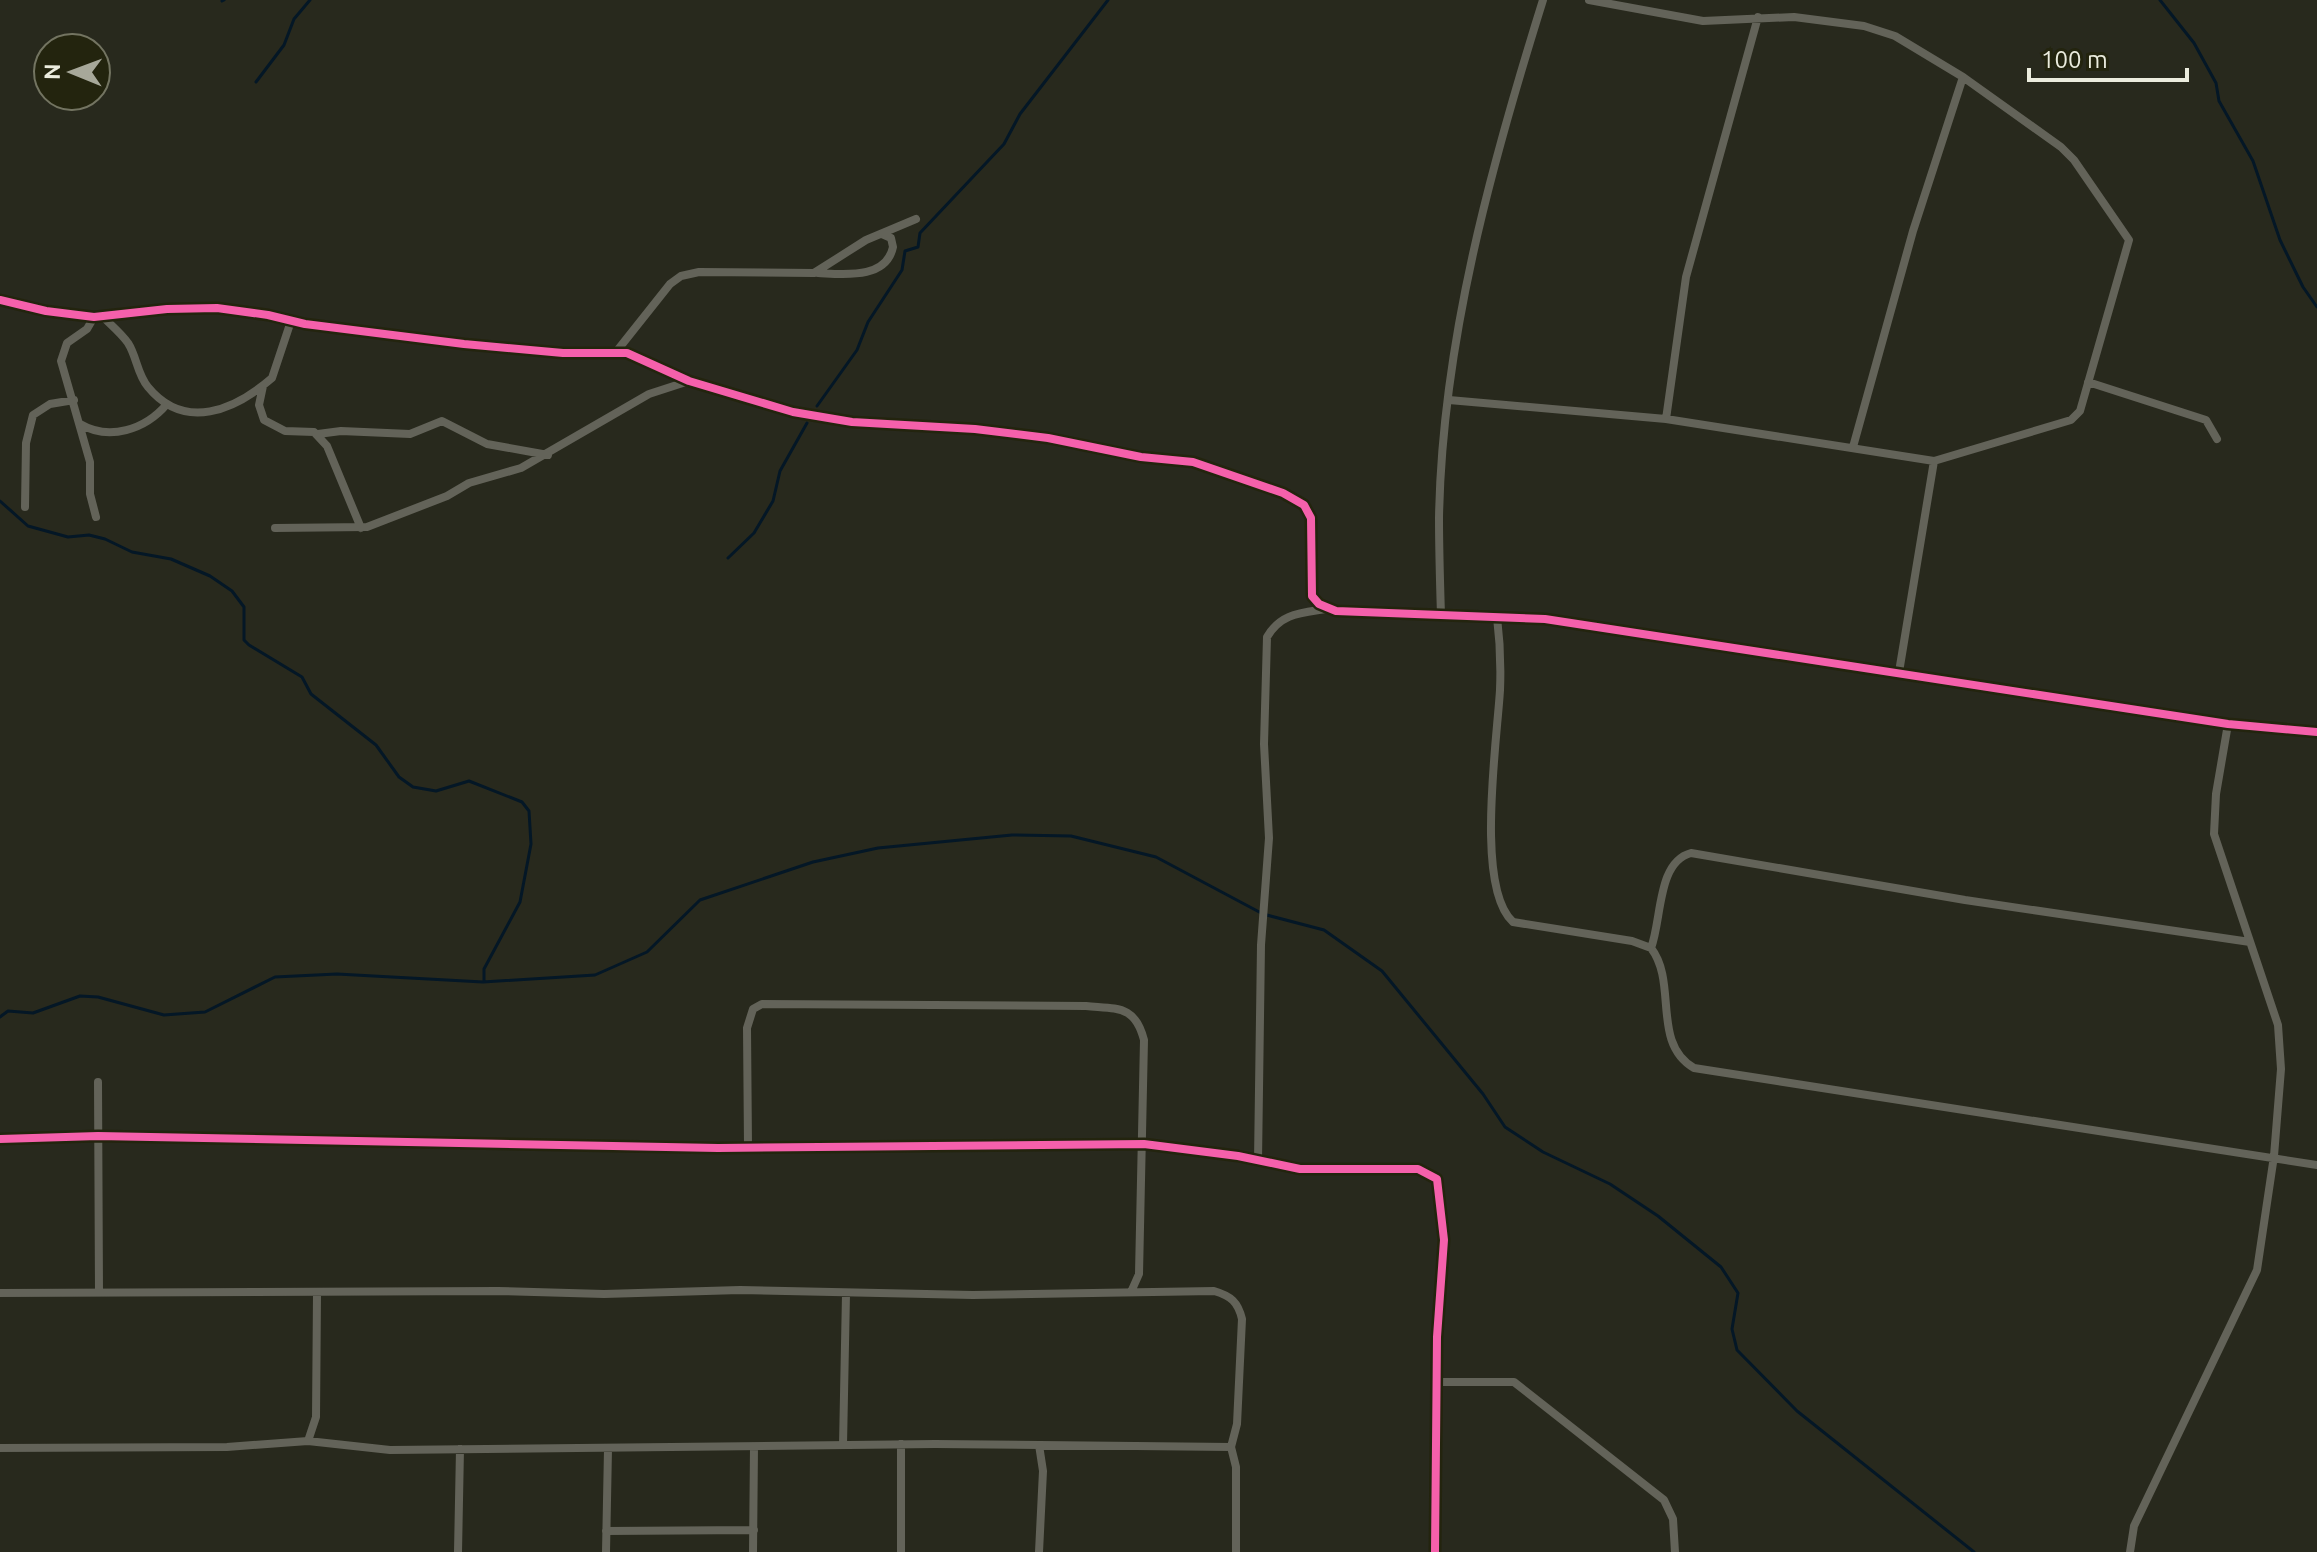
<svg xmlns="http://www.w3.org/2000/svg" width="2317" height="1552" font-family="Ubuntu,sans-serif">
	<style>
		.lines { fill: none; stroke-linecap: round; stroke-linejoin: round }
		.stream { stroke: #041726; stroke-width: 3 }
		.minor { stroke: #636359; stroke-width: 8 }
		.tertiary { stroke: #636359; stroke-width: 10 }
		.cycleway-casing { stroke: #23240e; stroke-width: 13 }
		.cycleway { stroke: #f560ab; stroke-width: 8 }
	</style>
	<rect width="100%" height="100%" fill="#28291d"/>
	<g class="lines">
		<path class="stream" d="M2160,0L2194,43L2216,83L2219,101L2253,161L2280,240L2303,287L2317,307
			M222,1L224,0
			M256,82L284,45L294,19L310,0
			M817,406L857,350L868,322L902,270L905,251L918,247L920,233L1004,144L1020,114L1108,0
			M0,501L28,526L68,537L89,535L105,539L132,552L171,559L210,576L232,591L244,607V640L249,645L302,677L311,694L376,745L399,777L413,787L436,791L469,781L522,802L529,811L531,844L520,902L484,969V981
			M728,558L754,533L773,501L780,471L807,423
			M0,1017L8,1011L33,1013L80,996L98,997L164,1015L205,1012L275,977L337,974L483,982L595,975L647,952L700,900L813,862L878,848L1012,835L1071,836L1156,857L1263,914L1324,930L1382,971L1483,1094L1505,1127L1543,1152L1610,1184L1658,1216L1721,1267L1738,1293L1732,1329L1737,1350L1797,1411L1974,1552"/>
		<path class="minor" d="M818,273C843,274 886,280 893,247L891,238L882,234
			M102,316C111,325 121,333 128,343C137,357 137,374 148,387C185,432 235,410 272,378L291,321
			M94,317L87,329L67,343L61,361L90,462V494L96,517
			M616,352L670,284L681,276L699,272L814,273L866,240L916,219
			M2088,382L2206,420L2217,439
			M263,386L259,405L264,420L285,431L314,432L327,446L361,528
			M1449,400L1666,419L1934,461L2071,420L2080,411L2129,240L2074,160L2061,147L1963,77L1895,36L1864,26L1794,17L1703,21L1589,0
			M1666,419L1686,277L1758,17
			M80,424C109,441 145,430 167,404
			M318,434L341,431L410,434L442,421L487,444L548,455
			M1853,447L1913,231L1963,77
			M25,507L26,443L33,415L50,404L74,400
			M275,528L367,527L447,496L469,483L521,468L649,394L689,381
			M1441,615C1440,583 1439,550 1439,518C1442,343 1491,166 1543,0
			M1497,617C1500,641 1501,665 1500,690C1497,741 1475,888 1513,922L1632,941L1651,948C1678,983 1651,1043 1694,1068L2317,1165
			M1899,672L1934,461
			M1651,948C1662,919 1657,862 1691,853L1965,900L2250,942
			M98,1082L99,1292
			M0,1139L98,1136L718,1148L1144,1144L1238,1156L1300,1169H1418L1437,1179L1444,1240L1437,1337L1435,1552
			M748,1146L747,1028L753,1009L762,1004L1086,1006C1118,1009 1135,1005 1144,1040L1139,1274L1131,1292
			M1258,1161L1261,945L1269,838L1264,744L1267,637C1281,613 1301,613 1326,609
			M0,1293L498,1291L604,1294L740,1290L973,1295L1214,1291C1231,1296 1238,1302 1242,1319L1237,1424L1231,1447L1236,1467V1552
			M1439,1382H1514L1664,1500L1673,1519L1675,1552
			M308,1441L390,1450L935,1444L1231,1447
			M901,1444V1552
			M843,1445L846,1294
			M1039,1445L1043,1471L1039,1552
			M0,1448L227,1447L308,1441L316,1417L317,1294
			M606,1531L754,1530
			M458,1552L460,1449
			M606,1552L608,1449
			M753,1552L754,1447
			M2130,1552L2134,1526L2257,1270L2274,1156L2281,1069L2278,1025L2214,834L2216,794L2228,724"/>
		<path class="tertiary" d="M0,300L46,311L94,317L167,309L217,308L268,315L305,324L464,344L563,353H627L689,381L793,412L852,422L975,429L1048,438L1141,457L1193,462L1283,493L1304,505L1311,518L1312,596L1319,604L1336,611L1545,619L2228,724L2317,732"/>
		<defs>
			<path id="cycleway" d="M0,300L46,311L94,317L167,309L217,308L268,315L305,324L464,344L563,353H627L689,381L793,412L852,422L975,429L1048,438L1141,457L1193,462L1283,493L1304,505L1311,518L1312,596L1319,604L1336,611L1545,619L2228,724L2317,732
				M0,1139L98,1136L718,1148L1144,1144L1238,1156L1300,1169H1418L1437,1179L1444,1240L1437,1337L1435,1552"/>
		</defs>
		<use href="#cycleway" class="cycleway-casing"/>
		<use href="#cycleway" class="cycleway"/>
	</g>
	<g transform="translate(72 72) rotate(271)"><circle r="38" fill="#23240e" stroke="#737461" stroke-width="2"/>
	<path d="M0-6L14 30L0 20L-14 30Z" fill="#a7a89a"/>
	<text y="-12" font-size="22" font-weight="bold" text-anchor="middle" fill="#ebecde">N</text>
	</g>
	<path d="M2029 68v12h158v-12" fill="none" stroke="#ebecde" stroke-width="4"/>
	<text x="2041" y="68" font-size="24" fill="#ebecde" stroke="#23240e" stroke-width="6" paint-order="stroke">100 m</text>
</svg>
